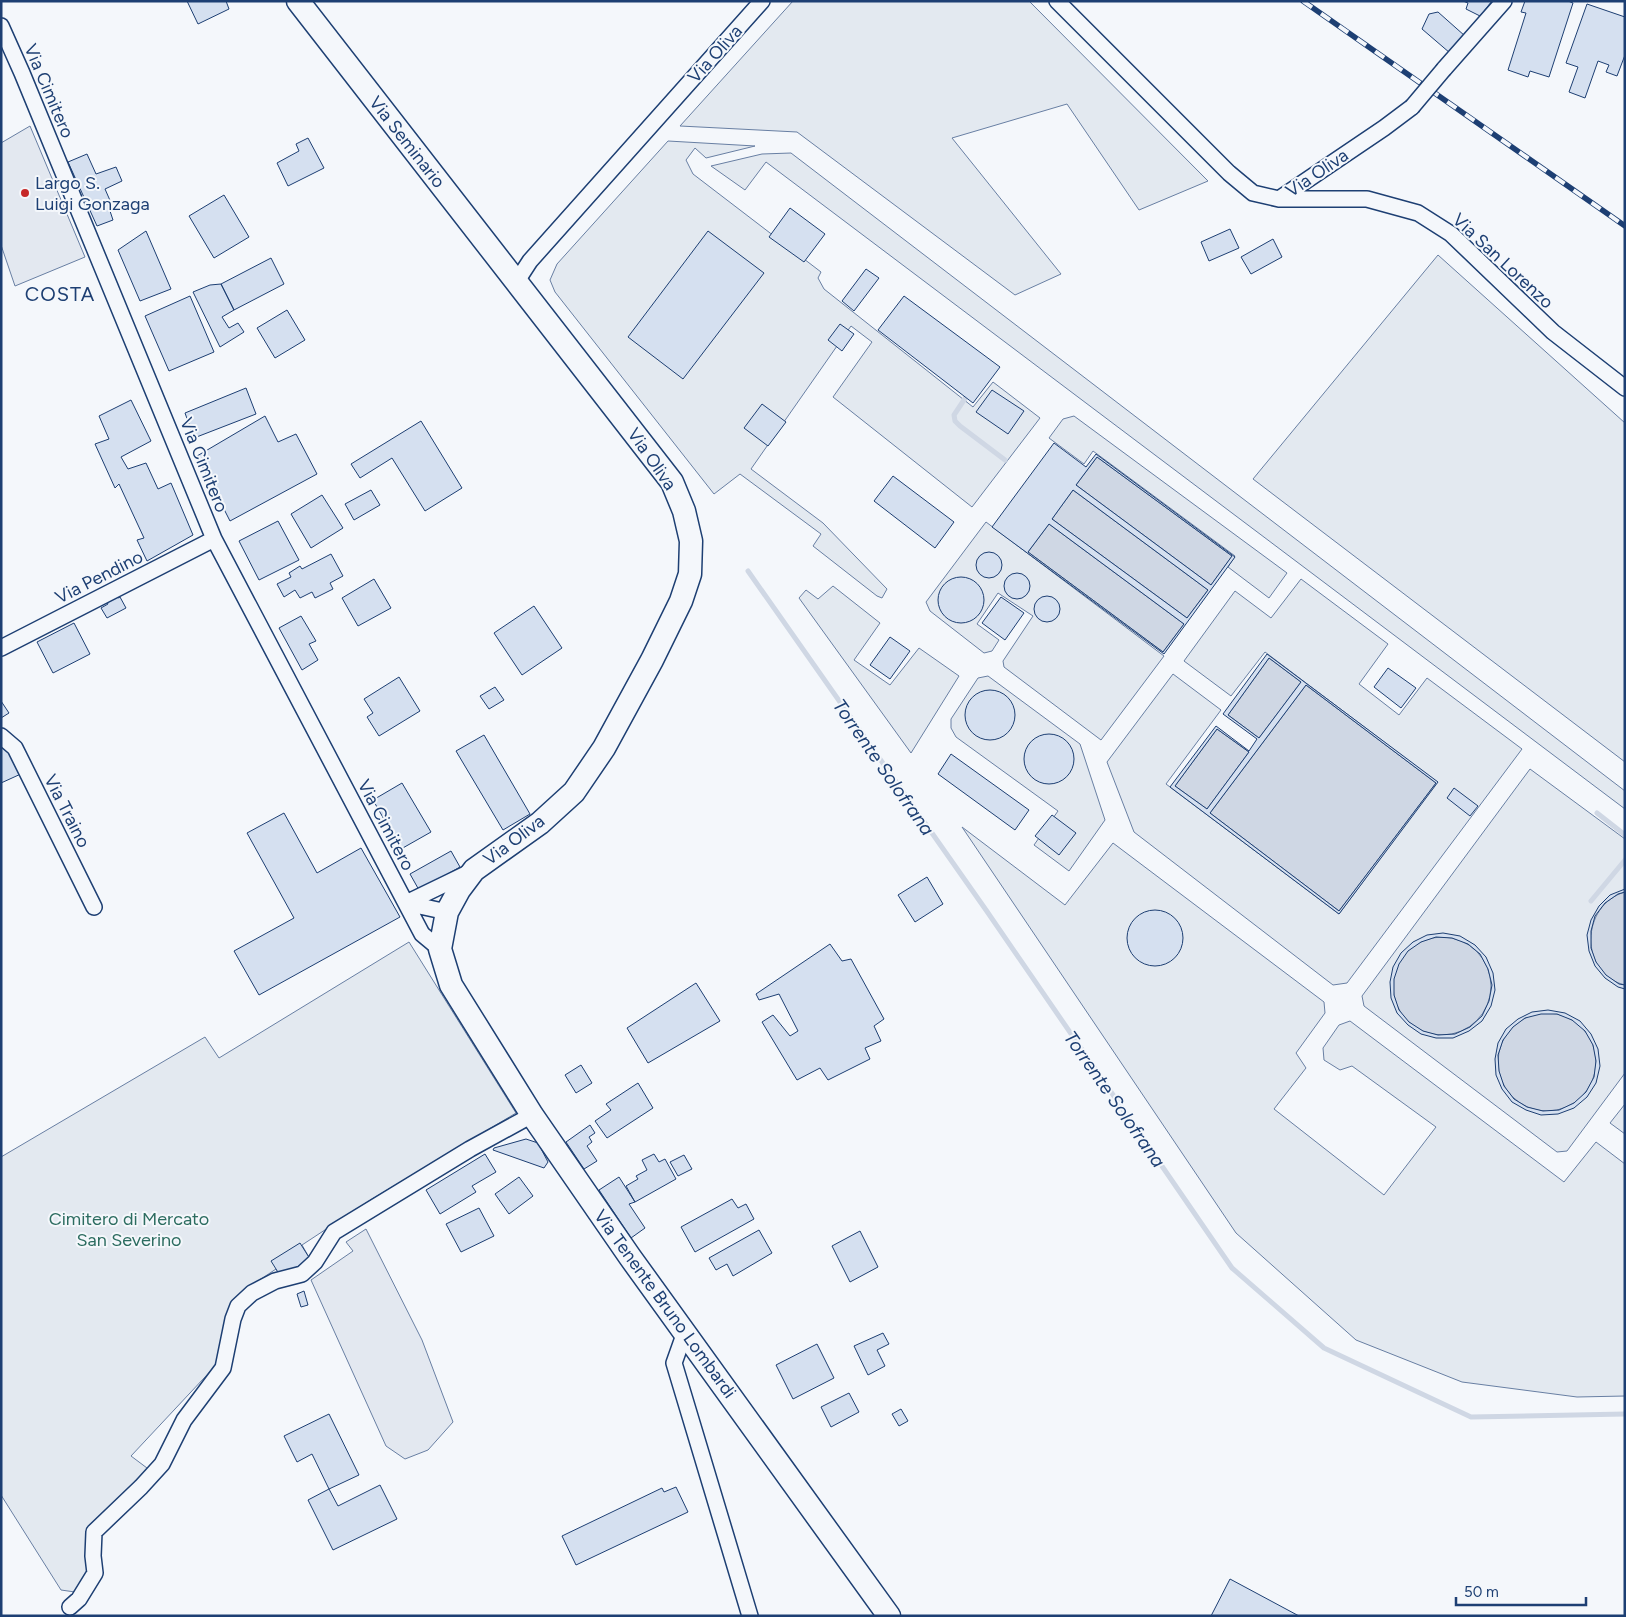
<svg xmlns="http://www.w3.org/2000/svg" width="1626" height="1617" font-family="Figtree,sans-serif">
	<style>
		.green { fill: #e3e9f0; stroke: #687fa3 }
		.parking { fill: #e3e8f0; stroke: #687fa3 }
		.water { fill: #cfd7e4; stroke: #687fa3 }
		.lines { fill: none; stroke-linecap: round; stroke-linejoin: round }
		.stream { stroke: #cfd7e4; stroke-width: 5 }
		.building { fill: #d5e0f0; stroke: #1d3f73; fill-rule: evenodd }
		.minor-casing { stroke: #1d3f73; stroke-width: 18 }
		.secondary-casing { stroke: #1d3f73; stroke-width: 25 }
		.minor { stroke: #f4f7fb; stroke-width: 15 }
		.secondary { stroke: #f4f7fb; stroke-width: 22 }
		.rail-casing { stroke: #1d3f73; stroke-width: 5.5 }
		.rail { stroke: #f4f7fb; stroke-width: 4; stroke-dasharray: 11; stroke-linecap: butt }
		.minor-bridge-casing { stroke: #1d3f73; stroke-width: 18; stroke-linecap: butt }
		.minor-bridge { stroke: #f4f7fb; stroke-width: 15 }
		.poi-dot { fill: #c62828; stroke: #f4f7fb; stroke-width: 2 }
		.labels { text-anchor: middle; stroke-width: 4; stroke-linejoin: round; paint-order: stroke }
		.street-label { font-size: 18px; fill: #1d3f73; stroke: #f4f7fb }
		.poi-label { font-size: 18px; fill: #1d3f73; stroke: #f4f7fb; text-anchor: start }
		.park-label { font-size: 18px; fill: #2c6c60; stroke: #f4f7fb }
		.water-label { font-size: 19px; font-style: italic; fill: #1d3f73; stroke: #f4f7fb }
		.quarter-label { font-size: 20px; letter-spacing: 1px; fill: #1d3f73; stroke: #f4f7fb }
	</style>
	<rect width="100%" height="100%" fill="#f4f7fb"/>
	<path class="green" d="M793,1H1029L1208,181L1139,210L1067,104L952,138L1061,274L1015,295L797,132L680,126Z
		M668,141L755,146L706,158L695,148L686,160L693,174L821,272L818,278L824,289L973,407L993,382L1040,418L972,507L833,397L872,342L851,326L751,469L823,523L887,589L882,598L877,596L813,546L821,534L740,474L714,494L555,292L550,280L557,264Z
		M791,153L1625,791V809L766,162L745,190L711,166L762,154Z
		M1438,255L1625,423V762L1253,479Z
		M1074,416L1287,573L1269,598L1228,567L1235,556L1093,451L1084,464L1049,438L1063,419Z
		M986,522L1164,656L1101,740L1004,667L1003,661L1033,616L998,593L977,624L999,640L992,651L984,653L930,611L926,602Z
		M1301,579L1388,644L1359,684L1399,715L1427,678L1522,749L1347,983L1333,985L1134,832L1107,762L1173,674L1221,710L1166,784L1339,914L1437,782L1265,652L1231,696L1184,661L1235,591L1271,618Z
		M833,586L880,623L854,660L890,685L919,648L959,676L911,753L799,598L806,590L818,599Z
		M988,676L1080,744L1105,820L1069,871L1034,845L1058,811L956,737L951,728V719L978,678Z
		M1530,769L1625,839V1073L1567,1151L1557,1152L1364,1006L1362,996Z
		M962,827L1065,905L1113,843L1324,1002L1325,1013L1296,1053L1306,1068L1274,1109L1384,1195L1436,1127L1352,1066L1340,1070L1324,1060L1323,1048L1339,1025L1350,1021L1564,1182L1596,1142L1625,1164V1396L1577,1397L1462,1382L1356,1340L1236,1233Z
		M409,942L516,1113L372,1199L302,1245L310,1259L281,1277L276,1269L252,1285L219,1362L131,1456L151,1471L88,1528L91,1575L75,1592L61,1590L1,1495V1157L205,1037L219,1058Z
		M1625,1104V1134L1610,1123Z"/>
	<path class="parking" d="M30,126L85,257L15,286L1,245V143Z
		M366,1229L422,1340L453,1422L428,1450L405,1459L386,1446L311,1280L353,1251L346,1242Z"/>
	<path class="water" d="M1097,457L1232,556L1211,585L1076,485Z
		M1073,490L1208,590L1187,618L1052,519Z
		M1049,524L1184,624L1163,652L1028,552Z
		M1269,658L1301,682L1259,738L1228,715Z
		M1306,685L1436,783L1339,911L1210,813Z
		M1217,729L1249,752L1207,809L1175,786Z
		M1625,892V985C1579,974 1580,905 1625,892Z
		M1393 986a49 49 0 1 1 98 0a49 49 0 1 1-98 0Z
		M1498 1062a49 49 0 1 1 98 0a49 49 0 1 1-98 0Z"/>
	<g class="lines">
		<path class="stream" d="M966,397L954,415L955,421L960,426L1005,460
			M748,571L986,910L1232,1268L1324,1348L1471,1417L1625,1414
			M1597,813L1625,835
			M1591,901L1625,860"/>
	</g>
	<path class="building" d="M187,1H226L229,9L198,24Z
		M1463,1H1492L1480,16L1466,9L1468,3Z
		M1525,1H1568L1573,3L1549,77L1530,71L1528,77L1508,70L1526,13L1521,12Z
		M1587,4L1625,17V55L1617,76L1606,72L1609,65L1598,61L1585,98L1569,92L1578,67L1566,63Z
		M1438,12L1465,36L1450,53L1422,29L1429,14Z
		M308,138L324,168L288,186L277,163L299,151L296,144Z
		M87,154L96,174L116,167L122,181L105,189L112,205L109,208L113,220L97,226L68,162Z
		M224,195L249,237L214,258L189,216Z
		M790,208L825,234L804,262L769,237Z
		M1230,229L1239,248L1209,261L1201,242Z
		M146,231L171,289L140,301L118,250Z
		M708,231L764,273L683,379L628,337Z
		M1273,239L1282,257L1251,274L1241,257Z
		M271,258L284,284L234,310L221,284Z
		M866,269L879,278L854,311L842,301Z
		M221,284L234,310L222,317L229,328L238,323L244,332L220,347L193,292L210,285Z
		M190,296L214,352L169,371L145,316Z
		M904,296L1000,367L973,403L878,330Z
		M287,310L305,340L275,358L257,328Z
		M840,324L854,334L842,351L828,340Z
		M246,388L256,414L194,438L185,413Z
		M992,390L1024,411L1008,434L976,412Z
		M131,400L151,441L121,457L128,469L146,463L158,489L171,483L193,535L147,561L137,540L144,538L119,484L115,488L95,444L109,439L99,416Z
		M762,404L786,422L768,446L744,428Z
		M265,416L278,442L296,434L317,474L230,521L197,456Z
		M421,421L462,488L425,511L392,458L360,478L351,464Z
		M1054,443L1086,467L1096,454L1235,557L1164,654L992,527ZM1097,457L1232,556L1211,585L1076,485ZM1073,490L1208,590L1187,618L1052,519ZM1049,524L1184,624L1163,652L1028,552Z
		M893,476L954,522L935,548L874,501Z
		M371,490L380,505L354,520L345,504Z
		M322,495L343,528L311,548L291,514Z
		M278,521L299,560L259,580L239,541Z
		M976 565a13 13 0 1 1 26 0a13 13 0 1 1-26 0Z
		M331,554L343,576L330,583L333,589L315,598L312,592L300,598L295,590L284,597L277,584L291,577L289,573L300,566L302,569Z
		M1004 586a13 13 0 1 1 26 0a13 13 0 1 1-26 0Z
		M938 600a23 23 0 1 1 46 0a23 23 0 1 1-46 0Z
		M374,579L391,608L358,626L342,598Z
		M114,593L118,598L120,597L126,608L107,618L101,608L108,604L105,598Z
		M1034 609a13 13 0 1 1 26 0a13 13 0 1 1-26 0Z
		M1001,597L1024,613L1005,640L982,623Z
		M534,606L562,648L522,675L494,633Z
		M301,616L316,641L309,644L318,660L302,670L279,628Z
		M74,623L90,654L53,673L37,642Z
		M890,637L910,651L890,679L870,665Z
		M1267,654L1438,782L1339,914L1170,787L1216,726L1249,751L1257,739L1223,714ZM1269,658L1301,682L1259,738L1228,715ZM1306,685L1436,783L1339,911L1210,813ZM1217,729L1249,752L1207,809L1175,786Z
		M1388,668L1416,688L1401,708L1374,687Z
		M399,677L420,711L379,736L367,717L373,713L364,699Z
		M495,687L504,700L489,709L480,696Z
		M965 715a25 25 0 1 1 50 0a25 25 0 1 1-50 0Z
		M1,701L9,713L1,718Z
		M1024 759a25 25 0 1 1 50 0a25 25 0 1 1-50 0Z
		M484,735L530,814L503,830L456,751Z
		M1,742L7,747L23,773L1,783Z
		M951,754L1029,810L1015,830L938,774Z
		M402,783L431,832L401,849L373,800Z
		M1454,788L1478,806L1470,816L1447,798Z
		M284,813L317,873L361,848L400,917L259,995L234,951L294,918L247,833Z
		M1052,815L1076,833L1059,855L1035,836Z
		M451,851L460,867L419,890L410,874Z
		M927,877L943,904L915,922L898,895Z
		M1625,889V892L1618,894L1605,903L1595,916L1591,931V948L1596,962L1606,975L1619,984L1625,985V989L1618,987L1605,978L1595,966L1589,951L1587,935L1591,920L1599,906L1610,895Z
		M1127 938a28 28 0 1 1 56 0a28 28 0 1 1-56 0Z
		M1443,933L1460,936L1475,945L1486,957L1493,973L1495,990L1491,1006L1482,1021L1469,1031L1453,1038H1436L1421,1034L1408,1025L1397,1013L1391,998L1390,982L1393,967L1401,953L1413,942L1427,935ZM1436,937L1452,938L1468,944L1480,954L1488,969L1492,985L1489,1001L1482,1016L1470,1027L1455,1034L1438,1035L1423,1031L1409,1022L1399,1010L1394,995V979L1399,964L1408,951L1421,942Z
		M830,944L842,961L851,959L884,1019L874,1026L881,1041L865,1048L870,1059L828,1080L820,1068L797,1080L762,1022L773,1015L790,1036L798,1031L779,994L759,1000L756,994Z
		M696,983L720,1021L648,1063L627,1028Z
		M1548,1010L1565,1013L1580,1021L1591,1034L1598,1049L1600,1066L1596,1083L1587,1097L1574,1108L1558,1114L1541,1115L1526,1110L1512,1102L1502,1089L1496,1075L1495,1059L1498,1043L1506,1029L1518,1019L1532,1012ZM1541,1014H1557L1572,1020L1585,1031L1593,1045L1596,1061L1594,1077L1586,1092L1574,1103L1559,1110L1543,1111L1527,1107L1514,1099L1504,1086L1499,1071L1498,1055L1503,1040L1513,1027L1525,1018Z
		M581,1065L592,1083L576,1093L565,1075Z
		M638,1083L653,1108L607,1138L595,1121L611,1110L606,1104Z
		M590,1125L595,1133L589,1137L592,1142L587,1146L597,1161L584,1169L566,1142Z
		M526,1139L538,1143L548,1162L544,1168L493,1150L494,1148Z
		M485,1154L496,1172L472,1186L476,1192L440,1214L426,1190Z
		M654,1154L659,1162L665,1159L676,1179L635,1202L626,1186L638,1179L636,1176L647,1170L642,1160Z
		M684,1155L692,1169L678,1176L670,1162Z
		M519,1177L533,1196L509,1214L495,1194Z
		M619,1177L635,1202L629,1204L645,1228L631,1238L599,1190Z
		M732,1199L738,1208L746,1204L754,1219L695,1252L681,1227Z
		M479,1208L494,1236L461,1252L446,1224Z
		M759,1230L772,1253L733,1276L727,1264L716,1270L709,1258Z
		M860,1231L878,1267L850,1282L832,1246Z
		M300,1243L310,1259L281,1277L271,1261Z
		M304,1291L308,1305L301,1307L297,1294Z
		M883,1333L889,1344L877,1350L885,1366L868,1375L854,1346Z
		M817,1344L834,1378L793,1399L776,1365Z
		M849,1393L859,1412L831,1427L821,1407Z
		M901,1409L908,1421L899,1426L892,1414Z
		M329,1414L359,1475L329,1489L312,1454L297,1462L284,1436Z
		M380,1485L397,1519L333,1550L308,1500L329,1489L338,1506Z
		M676,1487L688,1512L576,1565L562,1536L662,1488L664,1492Z
		M1230,1579L1299,1616H1211Z"/>
	<g class="lines">
		<defs>
			<path id="minor" d="M1057,1L1229,173L1253,193L1279,199H1367L1418,213L1451,234L1553,332L1625,388
				M1,26L22,73L214,539L422,934L440,949
				M1444,69L1504,1
				M1279,199L1384,128L1412,107
				M517,281L530,261L762,1
				M1,648L214,539
				M1,736L15,748L94,907
				M406,903L470,872
				M406,903L447,912
				M685,1332L674,1363L750,1616
				M70,1607L79,1599L95,1573L93,1556L94,1532L141,1487L162,1464L184,1420L223,1368L233,1319L238,1306L252,1293L275,1281L302,1274L315,1262L334,1232L470,1149L532,1115"/>
			<path id="secondary" d="M298,1L672,482L684,511L691,541L690,574L681,601L652,660L604,748L574,792L540,823L474,870L459,890L447,912L440,949L451,985L532,1115L630,1257L889,1616"/>
		</defs>
		<use href="#minor" class="minor-casing"/>
		<use href="#secondary" class="secondary-casing"/>
		<use href="#minor" class="minor"/>
		<use href="#secondary" class="secondary"/>
		<defs>
			<path id="rail" d="M1303,1L1625,226"/>
		</defs>
		<use href="#rail" class="rail-casing"/>
		<use href="#rail" class="rail"/>
		<defs>
			<path id="minor-bridge" d="M1412,107L1444,69"/>
		</defs>
		<use href="#minor-bridge" class="minor-bridge-casing"/>
		<use href="#minor-bridge" class="minor-bridge"/>
	</g>
	<circle class="poi-dot" cx="25" cy="193" r="5"/>
	<g class="labels">
		<g class="street-label">
			<text transform="translate(715 54) rotate(-48)" y="6">Via Oliva</text>
			<text transform="translate(49 91) rotate(67)" y="6">Via Cimitero</text>
			<text transform="translate(407 142) rotate(52)" y="6">Via Seminario</text>
			<text transform="translate(1317 173) rotate(-34)" y="6">Via Oliva</text>
			<text transform="translate(1503 261) rotate(43)" y="6">Via San Lorenzo</text>
			<text transform="translate(652 459) rotate(55)" y="6">Via Oliva</text>
			<text transform="translate(204 465) rotate(68)" y="6">Via Cimitero</text>
			<text transform="translate(99 577) rotate(-27)" y="6">Via Pendino</text>
			<text transform="translate(67 811) rotate(63)" y="6">Via Traino</text>
			<text transform="translate(386 825) rotate(62)" y="6">Via Cimitero</text>
			<text transform="translate(514 840) rotate(-37)" y="6">Via Oliva</text>
			<text transform="translate(665 1304) rotate(54)" y="6">Via Tenente Bruno Lombardi</text>
		</g>
		<g class="poi-label">
			<text x="35" y="189">Largo S.<tspan x="35" dy="21">Luigi Gonzaga</tspan></text>
		</g>
		<g class="park-label">
			<text x="129" y="1225">Cimitero di Mercato<tspan x="129" dy="21">San Severino</tspan></text>
		</g>
		<g class="water-label">
			<text transform="translate(884 767) rotate(55)" y="7">Torrente Solofrana</text>
			<text transform="translate(1115 1099) rotate(55)" y="7">Torrente Solofrana</text>
		</g>
		<g class="quarter-label">
			<text x="60" y="301">COSTA</text>
		</g>
	</g>
	<rect width="1626" height="1617" fill="none" stroke="#1d3f73" stroke-width="5"/>
	<path d="M1456 1597v8h130v-8" fill="none" stroke="#1d3f73" stroke-width="2.5"/>
	<text x="1464" y="1597" font-size="15" fill="#1d3f73" stroke="#f4f7fb" stroke-width="4" paint-order="stroke">50 m</text>
</svg>
